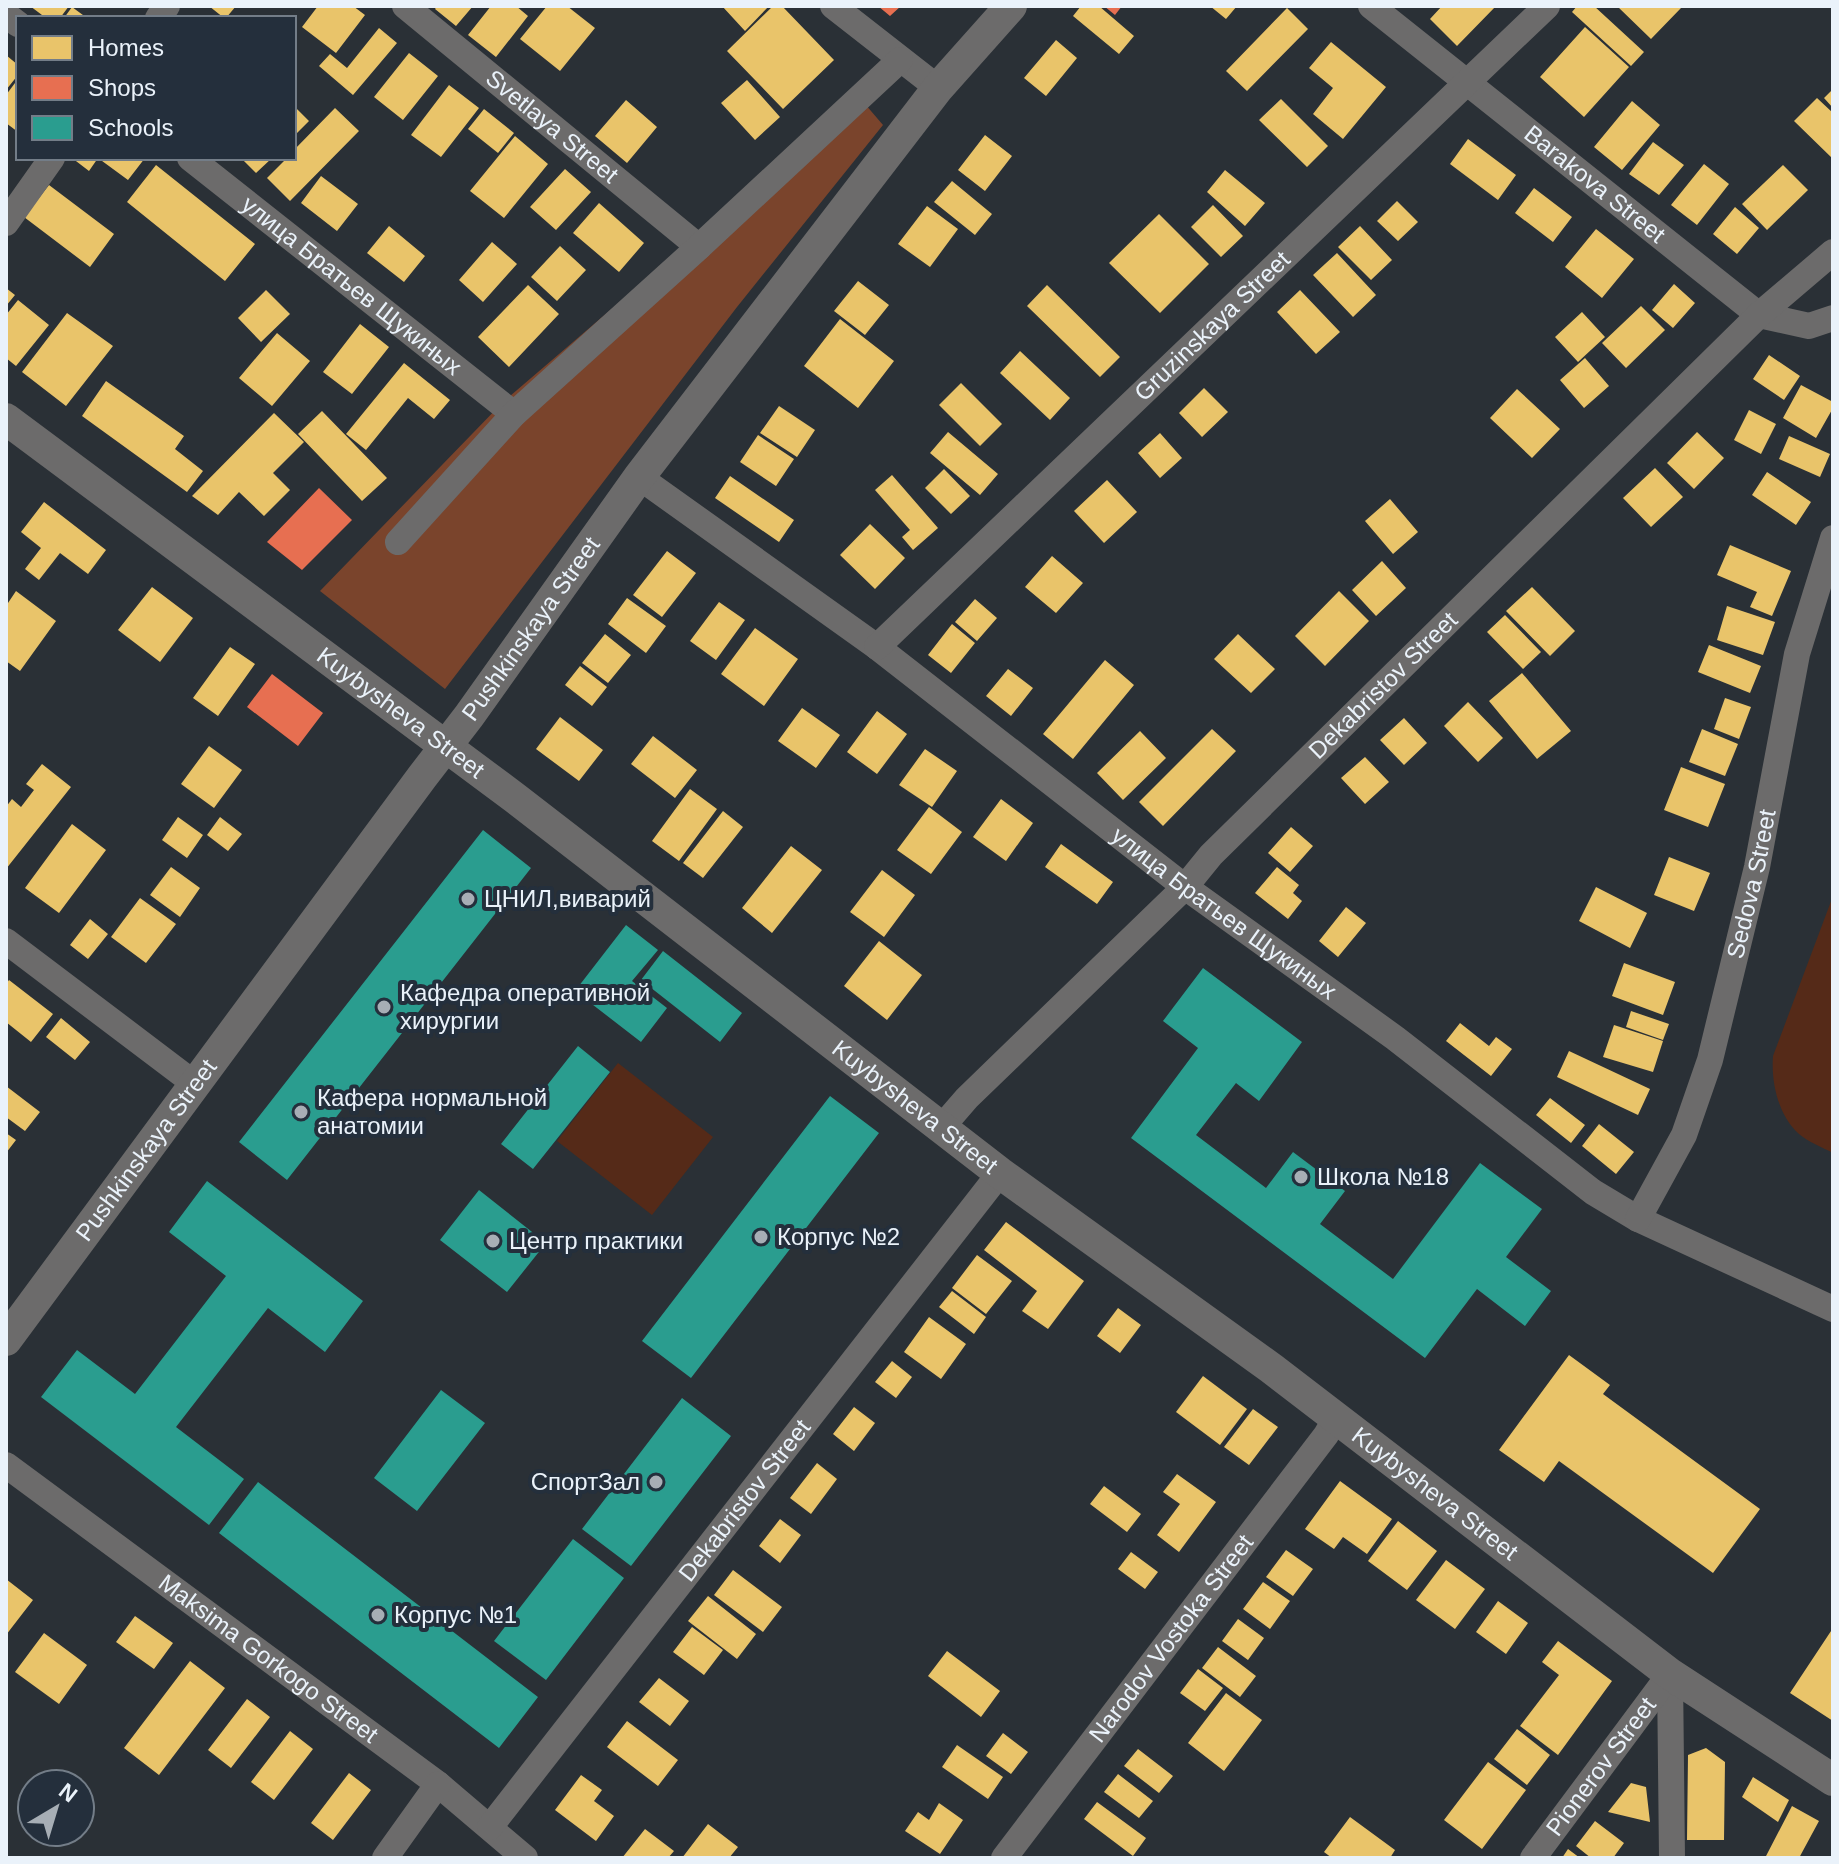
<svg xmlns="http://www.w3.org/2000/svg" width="1839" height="1864" font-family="Helvetica,sans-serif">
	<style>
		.green { fill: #552a18 }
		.forest { fill: #7a442c }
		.homes { fill: #e9c46a }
		.shops { fill: #e76f51 }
		.schools { fill: #2a9d8f }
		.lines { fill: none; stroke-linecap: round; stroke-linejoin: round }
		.minor { stroke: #6c6b6b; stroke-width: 26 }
		.tertiary { stroke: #6c6b6b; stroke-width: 32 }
		.poi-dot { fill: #a7aeb5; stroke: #242f3c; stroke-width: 3 }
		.labels { text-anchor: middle; stroke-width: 8; stroke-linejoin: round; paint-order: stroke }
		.street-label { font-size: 24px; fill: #eaf2fa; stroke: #242f3c }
		.poi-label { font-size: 24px; fill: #eaf2fa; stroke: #242f3c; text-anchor: start }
	</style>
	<rect width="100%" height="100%" fill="#2a3036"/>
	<path class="green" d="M1833,896V1153C1822,1147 1808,1142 1799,1134C1778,1115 1771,1082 1773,1056Z
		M618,1063L713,1137L652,1215L557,1141Z"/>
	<path class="forest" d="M859,97L883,125L737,307L445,689L320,591L503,402Z"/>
	<path class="homes" d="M30,6H69L60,18H46Z
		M209,6H236L226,18H224Z
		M318,6H353L365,15L336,53L302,27Z
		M437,6H473L456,26L435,9Z
		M491,6H516L528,16L496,57L468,35Z
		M547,6H567L595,28L560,71L520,39Z
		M722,6H769L745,31Z
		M773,6H782L834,60L783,109L727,51Z
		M1081,6H1099L1134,36L1119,54L1073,16Z
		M1210,6H1237L1226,19Z
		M1442,6H1496L1457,46L1430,19Z
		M1577,6H1594L1644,52L1631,66L1572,12Z
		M1617,6H1679L1681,8L1651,39Z
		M72,7L87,18H64Z
		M1287,8L1308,29L1247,91L1226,71Z
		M1585,27L1629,67L1584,117L1540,77Z
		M379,28L397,43L353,95L319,66L330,54L347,68Z
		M1056,40L1077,58L1046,96L1024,78Z
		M1331,42L1386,87L1343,139L1313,114L1333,88L1309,68Z
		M409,53L438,76L403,120L374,97Z
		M6,55L18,65V75L6,90Z
		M18,79V132L6,123V95Z
		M747,80L780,117L755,140L721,103Z
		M449,85L479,108L441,157L411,135Z
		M1833,89V108L1824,98Z
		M1817,98L1833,113V159L1794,121Z
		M1281,99L1328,146L1307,167L1259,120Z
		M626,100L657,127L627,163L595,136Z
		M1632,101L1660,125L1622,170L1594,147Z
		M294,106L309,121L294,136Z
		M335,108L359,131L290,201L267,178L287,158H294V150Z
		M484,109L514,133L498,153L468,129Z
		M985,135L1012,156L985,191L958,170Z
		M515,136L548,164L504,218L470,191Z
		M1468,139L1516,175L1498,200L1450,164Z
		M1653,142L1684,165L1659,195L1629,174Z
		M72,158H145L128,180L98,158L89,171Z
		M241,158H272L256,173Z
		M1704,164L1729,184L1697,225L1671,205Z
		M156,165L255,244L225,281L127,202Z
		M1783,165L1808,190L1767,230L1742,204Z
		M565,169L591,192L556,230L530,207Z
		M1225,170L1265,203L1245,226L1207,192Z
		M321,176L358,204L337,231L301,203Z
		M952,181L992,214L975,235L934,202Z
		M49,185L114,234L90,267L24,217Z
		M1534,188L1572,217L1553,242L1515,213Z
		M1397,201L1418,222L1398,241L1377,221Z
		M599,203L644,243L619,272L573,233Z
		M1213,205L1243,236L1221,257L1191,227Z
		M927,206L958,229L930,267L898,244Z
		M1735,207L1759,228L1737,254L1713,234Z
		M1159,214L1209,264L1160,313L1109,263Z
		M389,226L425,256L404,282L367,253Z
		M1360,226L1392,260L1371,280L1338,247Z
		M1596,229L1634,259L1602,298L1565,267Z
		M492,242L517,264L483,302L459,280Z
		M560,246L586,270L557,301L531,277Z
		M1337,253L1376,295L1353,317L1313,275Z
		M858,281L889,305L865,335L834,311Z
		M1674,284L1695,303L1673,328L1652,310Z
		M528,285L559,314L509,367L478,337Z
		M1047,285L1120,357L1100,377L1027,306Z
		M6,288L15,295L6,306Z
		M266,290L290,314L261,342L238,318Z
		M1300,290L1340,332L1316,354L1277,312Z
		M18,300L49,325L16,366L6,358V315Z
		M1641,306L1665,330L1626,368L1602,343Z
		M1582,312L1605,337L1578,362L1555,337Z
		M67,313L113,346L66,406L22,372Z
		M840,319L894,361L858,408L804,366Z
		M360,324L389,347L352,394L323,372Z
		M277,333L310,361L272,406L239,378Z
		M1020,351L1070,398L1050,420L1000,373Z
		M1769,355L1800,376L1784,400L1753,379Z
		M1585,358L1609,386L1584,408L1560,380Z
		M404,363L450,400L434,419L408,398L366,450L346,434Z
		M106,381L184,436L175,449L203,471L187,492L82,416Z
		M961,383L1002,424L980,446L939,405Z
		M1801,385L1833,402V408L1816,438L1783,418Z
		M1204,388L1228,412L1202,437L1179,413Z
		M1517,389L1560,429L1532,458L1490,418Z
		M779,406L815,430L797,457L760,433Z
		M1749,410L1776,424L1761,454L1734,440Z
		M322,411L387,478L362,501L298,434Z
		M274,413L304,442L273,473L290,490L264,516L239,492L218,515L192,496Z
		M948,432L998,474L980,495L930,453Z
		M1697,432L1724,458L1694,489L1667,463Z
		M1160,433L1182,458L1160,478L1138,453Z
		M758,435L794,459L776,486L740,462Z
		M1789,436L1830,454L1820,477L1779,459Z
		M1655,468L1683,497L1651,527L1623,498Z
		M944,469L970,496L951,514L925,488Z
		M1767,472L1811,502L1796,525L1752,495Z
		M892,475L938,528L913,550L902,537L910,530L875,490Z
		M730,476L794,520L779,542L715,498Z
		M1107,480L1137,512L1104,543L1074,511Z
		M1390,499L1418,532L1393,554L1365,521Z
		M44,502L106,550L88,574L60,553L39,580L25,569L41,548L21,532Z
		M870,524L905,558L875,589L840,555Z
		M1730,545L1791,571L1772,616L1750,607L1757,592L1717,575Z
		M667,551L696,573L662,617L633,595Z
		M1052,556L1083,583L1056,613L1025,587Z
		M1382,561L1406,588L1376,616L1352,590Z
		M152,587L193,618L160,662L118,630Z
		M1532,587L1575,631L1550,656L1506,611Z
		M16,591L56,621L20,671L6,661V606Z
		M1339,591L1369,621L1325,666L1295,636Z
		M627,598L666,626L646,653L608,624Z
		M975,599L997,618L977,641L955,622Z
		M719,602L745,620L716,660L690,641Z
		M1727,606L1775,622L1763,655L1717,640Z
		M1505,615L1541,652L1523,669L1487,632Z
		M952,624L975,643L951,673L928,655Z
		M755,628L798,659L764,706L721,674Z
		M605,634L631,655L608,683L582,663Z
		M1238,634L1275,669L1251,693L1214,659Z
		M1709,645L1761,666L1750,693L1698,672Z
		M230,647L255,664L218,716L193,698Z
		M1105,660L1134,685L1073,759L1043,734Z
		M580,666L607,687L592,706L565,685Z
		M1008,669L1033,688L1011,716L986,696Z
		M1522,673L1571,731L1537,759L1489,701Z
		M1725,698L1751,707L1739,739L1714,729Z
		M1468,702L1503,738L1478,762L1444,726Z
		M802,708L840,735L816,768L778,741Z
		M877,711L907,734L877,774L847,752Z
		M560,717L603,750L579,781L536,749Z
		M1404,718L1427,743L1404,765L1380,740Z
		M1212,729L1236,751L1163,826L1139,802Z
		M1702,729L1738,744L1725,776L1689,762Z
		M1140,731L1166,758L1123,800L1097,773Z
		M653,736L697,770L675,798L631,764Z
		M209,746L242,770L214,808L181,784Z
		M925,749L957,771L932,807L899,785Z
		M1365,757L1389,782L1365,804L1341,778Z
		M42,764L71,787L6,869V807L12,799L21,807L34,790L26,784Z
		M1681,767L1725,784L1708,827L1664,810Z
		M690,789L717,809L679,861L652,841Z
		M1001,799L1033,823L1006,861L973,837Z
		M929,807L962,832L931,874L897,850Z
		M723,811L743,827L703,878L683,863Z
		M178,817L203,835L187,858L162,840Z
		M220,817L242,834L228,851L207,835Z
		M72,824L106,850L59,913L25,888Z
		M1291,827L1313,846L1290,872L1268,853Z
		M1061,844L1113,882L1097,904L1045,867Z
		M791,846L822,870L772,933L742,908Z
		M1669,857L1710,873L1694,911L1654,895Z
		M171,867L200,888L180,917L150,895Z
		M1277,867L1299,885L1293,893L1302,901L1288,919L1255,893Z
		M882,870L915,895L884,937L850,912Z
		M1596,887L1647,913L1630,948L1579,921Z
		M140,898L176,924L146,963L111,937Z
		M1346,907L1366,923L1338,957L1319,941Z
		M90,919L108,934L88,959L70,945Z
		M879,941L922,975L887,1020L844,986Z
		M1624,963L1675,982L1663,1015L1612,996Z
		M9,980L53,1014L31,1042L6,1022V984Z
		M1631,1011L1669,1024L1663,1040L1626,1027Z
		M61,1018L90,1042L75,1060L46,1037Z
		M1460,1023L1489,1046L1496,1037L1512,1049L1491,1076L1446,1041Z
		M1614,1025L1663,1041L1653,1072L1603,1057Z
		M1569,1051L1650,1089L1638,1115L1557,1077Z
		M6,1086L40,1112L25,1131L6,1117Z
		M1550,1098L1585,1125L1571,1143L1536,1115Z
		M1599,1124L1634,1152L1616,1174L1582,1146Z
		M6,1133L16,1140L6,1153Z
		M1006,1222L1084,1281L1048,1329L1022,1311L1037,1291L984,1250Z
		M977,1255L1012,1281L986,1314L952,1288Z
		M952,1291L986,1317L974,1334L939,1307Z
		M1118,1308L1141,1325L1120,1353L1097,1336Z
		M929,1317L966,1344L941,1379L904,1352Z
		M1569,1355L1610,1385L1603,1394L1760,1509L1713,1573L1559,1461L1544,1482L1499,1450Z
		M892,1361L912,1377L896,1398L875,1382Z
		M1203,1376L1247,1409L1220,1445L1176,1412Z
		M854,1407L875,1423L854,1451L833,1434Z
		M1253,1409L1278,1427L1249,1465L1224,1447Z
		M817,1463L837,1479L811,1514L790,1498Z
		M1177,1474L1216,1502L1179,1552L1157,1535L1180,1504L1163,1492Z
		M1340,1481L1392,1519L1367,1554L1343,1537L1334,1549L1305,1529Z
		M1104,1486L1141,1514L1127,1532L1090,1504Z
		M780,1519L801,1535L780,1563L759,1546Z
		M1398,1521L1437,1551L1407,1590L1368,1561Z
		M1286,1550L1313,1569L1293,1596L1266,1577Z
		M1131,1552L1158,1572L1145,1589L1118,1569Z
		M1446,1560L1485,1589L1455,1629L1416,1600Z
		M733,1570L782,1607L763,1632L714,1595Z
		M6,1579L33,1600L6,1635Z
		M1263,1582L1290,1601L1270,1629L1243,1609Z
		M708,1596L756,1634L737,1659L688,1621Z
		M1498,1601L1528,1623L1506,1654L1476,1632Z
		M135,1616L173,1643L154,1669L116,1642Z
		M1238,1619L1264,1638L1248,1660L1222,1641Z
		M692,1627L723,1650L704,1675L673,1652Z
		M1833,1628V1721L1790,1693Z
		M44,1633L87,1665L59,1704L15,1672Z
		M1558,1641L1612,1681L1558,1755L1520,1726L1559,1675L1542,1662Z
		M1218,1647L1256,1676L1240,1697L1202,1668Z
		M947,1651L1000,1691L981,1717L928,1676Z
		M190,1661L225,1688L159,1775L124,1748Z
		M1198,1669L1223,1688L1205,1711L1180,1693Z
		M659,1678L689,1701L670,1726L639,1702Z
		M1226,1693L1262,1720L1224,1771L1188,1743Z
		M247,1699L270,1717L231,1768L208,1750Z
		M627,1721L678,1760L658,1786L607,1747Z
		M1517,1729L1550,1755L1527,1785L1494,1759Z
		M290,1731L313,1749L274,1800L251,1782Z
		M1003,1733L1028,1752L1011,1774L986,1756Z
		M957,1745L1003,1777L988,1799L942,1767Z
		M1706,1748L1725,1762L1724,1840H1687L1688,1755Z
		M1138,1749L1173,1776L1159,1793L1124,1766Z
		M1488,1762L1526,1790L1482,1849L1444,1820Z
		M349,1773L371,1790L333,1840L311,1823Z
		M1118,1774L1153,1801L1139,1818L1104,1792Z
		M581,1775L602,1790L594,1801L614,1816L596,1841L555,1810Z
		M1753,1777L1789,1800L1778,1822L1742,1797Z
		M1631,1783L1646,1787L1650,1822L1608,1812Z
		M1097,1802L1146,1838L1133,1856L1084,1819Z
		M939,1803L963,1820L940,1854L905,1831L918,1812L929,1820Z
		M1792,1806L1819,1821L1799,1858H1765Z
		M1350,1817L1395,1850L1390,1858H1332L1324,1852Z
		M1595,1821L1624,1843L1613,1858H1591L1576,1846Z
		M708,1824L738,1847L729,1858H682Z
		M645,1829L674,1851L668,1858H622Z
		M1568,1849L1580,1858H1562Z"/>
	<path class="shops" d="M878,6H901L890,16Z
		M1104,6H1122L1115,15Z
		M319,488L352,520L302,570L267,542Z
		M272,674L323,713L298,746L247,707Z"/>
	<path class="schools" d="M483,830L531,868L287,1180L239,1142Z
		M626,925L658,950L632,981L667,1008L641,1042L575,991Z
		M663,951L742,1013L720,1042L641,980Z
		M1203,968L1302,1042L1259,1101L1236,1083L1196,1135L1266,1188L1293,1152L1345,1191L1320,1224L1393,1279L1480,1163L1542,1209L1506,1257L1551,1291L1525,1326L1477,1289L1425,1358L1131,1138L1198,1048L1163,1021Z
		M578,1046L610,1072L533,1169L501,1144Z
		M830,1096L879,1133L691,1378L642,1341Z
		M207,1181L363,1301L325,1352L268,1308L176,1427L244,1479L209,1525L41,1397L77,1350L135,1394L226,1276L169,1232Z
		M479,1190L546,1243L507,1292L440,1240Z
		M441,1390L485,1423L417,1511L374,1478Z
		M682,1398L731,1436L631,1566L582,1529Z
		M258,1482L538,1697L499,1748L219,1533Z
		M573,1539L624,1578L546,1680L494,1641Z"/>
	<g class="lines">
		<g class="minor">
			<path id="s1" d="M405,6L699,247"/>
			<path d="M833,6L938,88"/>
			<path id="s2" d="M1371,6L1759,315L1809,326L1833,318"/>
			<path d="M6,15L18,24"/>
			<path d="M158,18L167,6"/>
			<path id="s3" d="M190,158L514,414"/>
			<path d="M6,223L52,158"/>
			<path id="s4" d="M639,477L877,647L1185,887L1395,1038L1593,1192L1638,1219L1833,1309"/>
			<path d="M398,542L514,414L699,247L900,60"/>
			<path id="s5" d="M877,647L1547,6"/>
			<path d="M6,941L195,1084"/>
			<path id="s6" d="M941,1128L967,1098L1185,887L1211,855L1759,315L1833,252"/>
			<path id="s7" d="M1638,1219L1684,1135L1710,1060L1757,867L1797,654L1833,538"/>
			<path id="s8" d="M6,1465L438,1784L525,1858"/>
			<path d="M1670,1674L1672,1858"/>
			<path id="s9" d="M490,1827L1000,1173"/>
			<path d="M385,1858L438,1784"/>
			<path id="s10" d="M1004,1858L1326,1435L1336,1418"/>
			<path id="s11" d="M1533,1858L1670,1674"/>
		</g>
		<g class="tertiary">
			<path id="s12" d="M6,419L515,798L1000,1173L1271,1368L1670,1674L1833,1780"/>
			<path id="s13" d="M6,1340L422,777L469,716L639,477L938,88L1011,6"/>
		</g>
	</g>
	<g class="poi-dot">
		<circle cx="468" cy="899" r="8"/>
		<circle cx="384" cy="1007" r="8"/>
		<circle cx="301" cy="1112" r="8"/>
		<circle cx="1301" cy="1177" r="8"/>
		<circle cx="761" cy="1237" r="8"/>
		<circle cx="493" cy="1241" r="8"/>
		<circle cx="656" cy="1482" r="8"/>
		<circle cx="378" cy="1615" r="8"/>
	</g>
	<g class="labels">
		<g class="street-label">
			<text dy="8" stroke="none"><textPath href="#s1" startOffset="190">Svetlaya Street</textPath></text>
			<text dy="8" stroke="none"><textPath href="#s2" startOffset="286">Barakova Street</textPath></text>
			<text dy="8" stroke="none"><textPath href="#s3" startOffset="206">улица Братьев Щукиных</textPath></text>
			<text dy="8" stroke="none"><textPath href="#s5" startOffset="464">Gruzinskaya Street</textPath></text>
			<text dy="8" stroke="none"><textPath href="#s13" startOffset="884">Pushkinskaya Street</textPath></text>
			<text dy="8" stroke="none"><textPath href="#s6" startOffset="626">Dekabristov Street</textPath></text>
			<text dy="8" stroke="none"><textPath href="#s12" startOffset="492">Kuybysheva Street</textPath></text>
			<text dy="8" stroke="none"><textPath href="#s7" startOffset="356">Sedova Street</textPath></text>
			<text dy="8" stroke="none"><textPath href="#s4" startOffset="730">улица Братьев Щукиных</textPath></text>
			<text dy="8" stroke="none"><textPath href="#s12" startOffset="1140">Kuybysheva Street</textPath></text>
			<text dy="8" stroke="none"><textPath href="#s13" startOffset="236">Pushkinskaya Street</textPath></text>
			<text dy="8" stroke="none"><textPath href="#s12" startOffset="1788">Kuybysheva Street</textPath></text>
			<text dy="8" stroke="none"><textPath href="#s9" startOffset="414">Dekabristov Street</textPath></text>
			<text dy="8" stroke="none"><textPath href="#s10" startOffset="276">Narodov Vostoka Street</textPath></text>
			<text dy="8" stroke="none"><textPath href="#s8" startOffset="326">Maksima Gorkogo Street</textPath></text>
			<text dy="8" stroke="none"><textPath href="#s11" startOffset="114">Pionerov Street</textPath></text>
		</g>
		<g class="poi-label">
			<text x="484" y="907">ЦНИЛ,виварий</text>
			<text x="400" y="1001">Кафедра оперативной<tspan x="400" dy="28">хирургии</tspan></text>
			<text x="317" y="1106">Кафера нормальной<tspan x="317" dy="28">анатомии</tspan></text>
			<text x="1317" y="1185">Школа №18</text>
			<text x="777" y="1245">Корпус №2</text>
			<text x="509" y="1249">Центр практики</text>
			<text x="640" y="1490" text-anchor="end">СпортЗал</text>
			<text x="394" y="1623">Корпус №1</text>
		</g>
	</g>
	<rect width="1839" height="1864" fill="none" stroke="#eaf2fa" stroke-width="16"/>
	<rect x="16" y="16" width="280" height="144" fill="#242f3c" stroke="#737d88" stroke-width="2"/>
	<rect x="32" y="36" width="40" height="24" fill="#e9c46a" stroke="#737d88" stroke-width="2"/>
	<text x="88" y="56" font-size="24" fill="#eaf2fa">Homes</text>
	<rect x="32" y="76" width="40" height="24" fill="#e76f51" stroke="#737d88" stroke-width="2"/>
	<text x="88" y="96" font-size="24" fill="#eaf2fa">Shops</text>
	<rect x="32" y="116" width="40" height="24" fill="#2a9d8f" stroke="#737d88" stroke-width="2"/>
	<text x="88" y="136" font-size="24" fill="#eaf2fa">Schools</text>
	<g transform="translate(56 1808) rotate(38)"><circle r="38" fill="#242f3c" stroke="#737d88" stroke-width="2"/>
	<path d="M0-6L14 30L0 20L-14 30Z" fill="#a7aeb5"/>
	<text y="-12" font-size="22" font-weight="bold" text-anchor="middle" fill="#eaf2fa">N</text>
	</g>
</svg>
